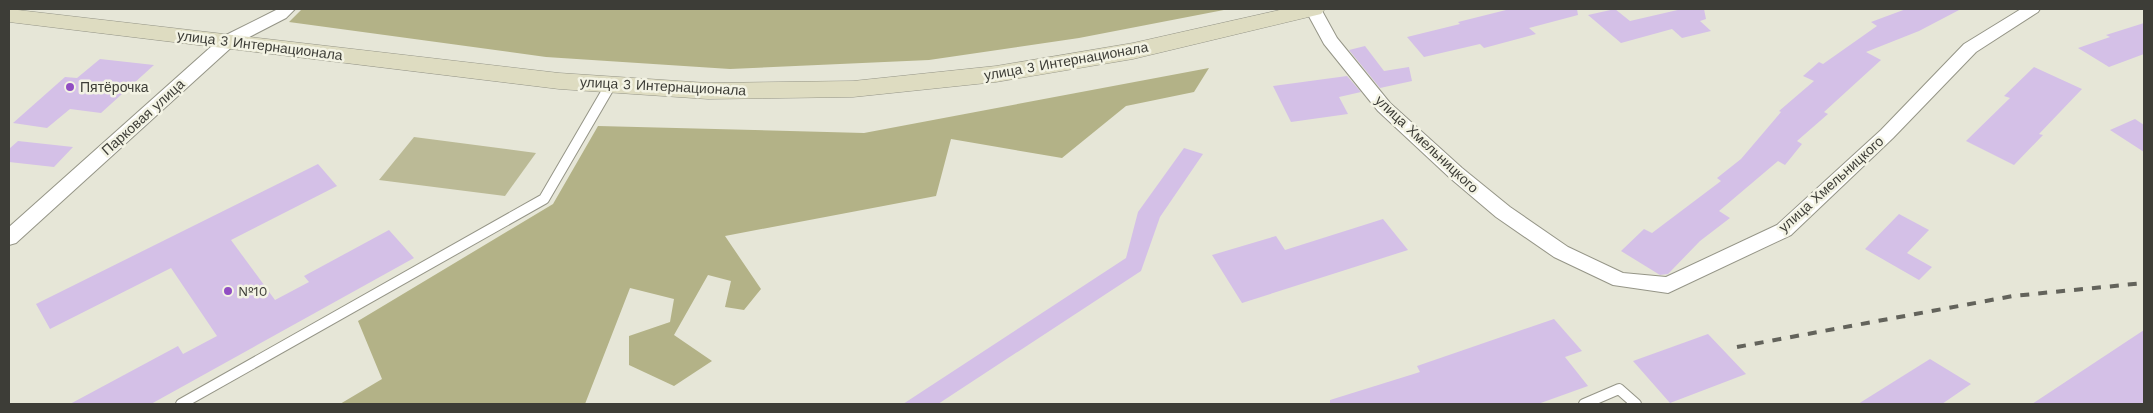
<svg xmlns="http://www.w3.org/2000/svg" width="2153" height="413" font-family="'Work Sans',sans-serif">
	<style>
		.green { fill: #bbba96 }
		.forest { fill: #b3b287 }
		.building { fill: #d4c0e7 }
		.lines { fill: none; stroke-linecap: round; stroke-linejoin: round }
		.lane-casing { stroke: #959587; stroke-width: 12 }
		.street-casing { stroke: #959587; stroke-width: 2 }
		.secondary-casing { stroke: #959587; stroke-width: 1 }
		.lane { stroke: #fff; stroke-width: 10 }
		.street { fill: #fff; fill-rule: evenodd }
		.secondary { fill: #dedcc1; fill-rule: evenodd }
		.rail { stroke: #63635b; stroke-width: 4; stroke-dasharray: 9 9; stroke-linecap: butt }
		.poi-dot { fill: #914ec3; stroke: #f3f3e4; stroke-width: 2 }
		.labels { text-anchor: middle; stroke-width: 5; stroke-linejoin: round; paint-order: stroke }
		.street-label { font-size: 14px; fill: #3d3d37; stroke: #f3f3e4 }
		.poi-label { font-size: 14px; fill: #3d3d37; stroke: #f3f3e4; text-anchor: start }
	</style>
	<rect width="100%" height="100%" fill="#e6e6d7"/>
	<path class="green" d="M414,137L536,153L505,196L379,180Z"/>
	<path class="forest" d="M302,9H1229L1079,38L929,60L730,69L546,57L289,22Z
		M1209,68L1194,92L1126,106L1062,158L951,139L936,196L725,236L761,289L744,310L725,307L731,281L708,275L674,335L712,361L674,386L629,365V336L670,322L674,299L630,288L585,404H340L382,379L358,321L553,204L598,126L864,133Z"/>
	<path class="building" d="M1510,9H1577L1578,15L1529,28L1536,34L1484,48L1480,44L1424,57L1407,37L1460,24L1458,22Z
		M1615,9L1630,21L1682,9H1704L1706,19L1700,21L1711,31L1682,38L1672,29L1621,43L1588,15Z
		M1906,9H1961L1919,31L1866,52L1881,60L1824,112L1828,114L1797,141L1802,144L1785,165L1778,161L1719,211L1730,218L1700,241L1668,274L1660,275L1621,251L1644,229L1652,233L1721,181L1717,178L1741,159L1781,112L1779,111L1814,81L1803,76L1819,62L1823,64L1877,26L1871,22Z
		M2144,23V54L2109,67L2078,48L2110,37L2106,35Z
		M1365,46L1384,71L1409,67L1412,81L1380,88L1349,50Z
		M100,59L154,65L101,113L70,109L47,128L13,123L65,77L77,78Z
		M2034,67L2082,89L2039,134L2043,135L2014,165L1966,141L2010,98L2004,96Z
		M1347,76L1361,92L1339,97L1348,114L1291,122L1273,86Z
		M2135,119L2144,125V152L2110,130Z
		M18,141L73,147L54,167L9,162V149Z
		M1184,148L1203,154L1160,217L1141,271L938,404H903L1126,258L1138,212Z
		M318,164L337,186L231,240L275,300L309,282L304,276L389,230L414,258L151,404H70L178,346L183,354L217,336L171,268L50,329L36,304Z
		M1899,214L1929,230L1907,253L1932,267L1919,280L1865,249Z
		M1383,219L1408,250L1242,303L1212,255L1276,236L1285,250Z
		M1554,319L1582,351L1565,357L1588,386L1538,404H1330V400L1420,372L1417,366Z
		M2144,330V404H2032Z
		M1708,334L1746,374L1670,403L1633,361Z
		M1930,359L1971,384L1942,404H1858Z"/>
	<g class="lines">
		<defs>
			<path id="lane" d="M181,404L544,199L611,84
				M1584,404L1619,389L1636,404"/>
			<path id="street" d="M278,9H295L286,18L234,45L16,243L9,245V227L222,37Z
				M1305,9H1321L1337,38L1390,103L1462,168L1510,207L1568,247L1623,273L1666,277L1777,225L1881,130L1964,44L2021,9H2040L2038,12L1976,52L1893,138L1791,235L1668,293L1613,285L1554,257L1496,217L1450,178L1378,111L1324,44Z"/>
			<path id="secondary" d="M9,9L559,73L708,83L853,81L996,66L1133,43L1284,9H1325L1321,14L1133,59L996,82L853,97L708,99L559,89L9,22Z"/>
		</defs>
		<use href="#lane" class="lane-casing"/>
		<use href="#street" class="street-casing"/>
		<use href="#secondary" class="secondary-casing"/>
		<use href="#lane" class="lane"/>
		<use href="#street" class="street"/>
		<use href="#secondary" class="secondary"/>
		<path class="rail" d="M1737,347L2013,296L2144,283"/>
	</g>
	<g class="poi-dot">
		<circle cx="70" cy="87" r="5"/>
		<circle cx="228" cy="291" r="5"/>
	</g>
	<g class="labels">
		<g class="street-label">
			<text transform="translate(260 45) rotate(7)" y="5">улица 3 Интернационала</text>
			<text transform="translate(1066 61) rotate(-10)" y="5">улица 3 Интернационала</text>
			<text transform="translate(663 86) rotate(3)" y="5">улица 3 Интернационала</text>
			<text transform="translate(143 117) rotate(-42)" y="5">Парковая улица</text>
			<text transform="translate(1427 144) rotate(43)" y="5">улица Хмельницкого</text>
			<text transform="translate(1831 184) rotate(-42)" y="5">улица Хмельницкого</text>
		</g>
		<g class="poi-label">
			<text x="80" y="92">Пятёрочка</text>
			<text x="238" y="296">№10</text>
		</g>
	</g>
	<rect width="2153" height="413" fill="none" stroke="#3d3d37" stroke-width="20"/>
</svg>
